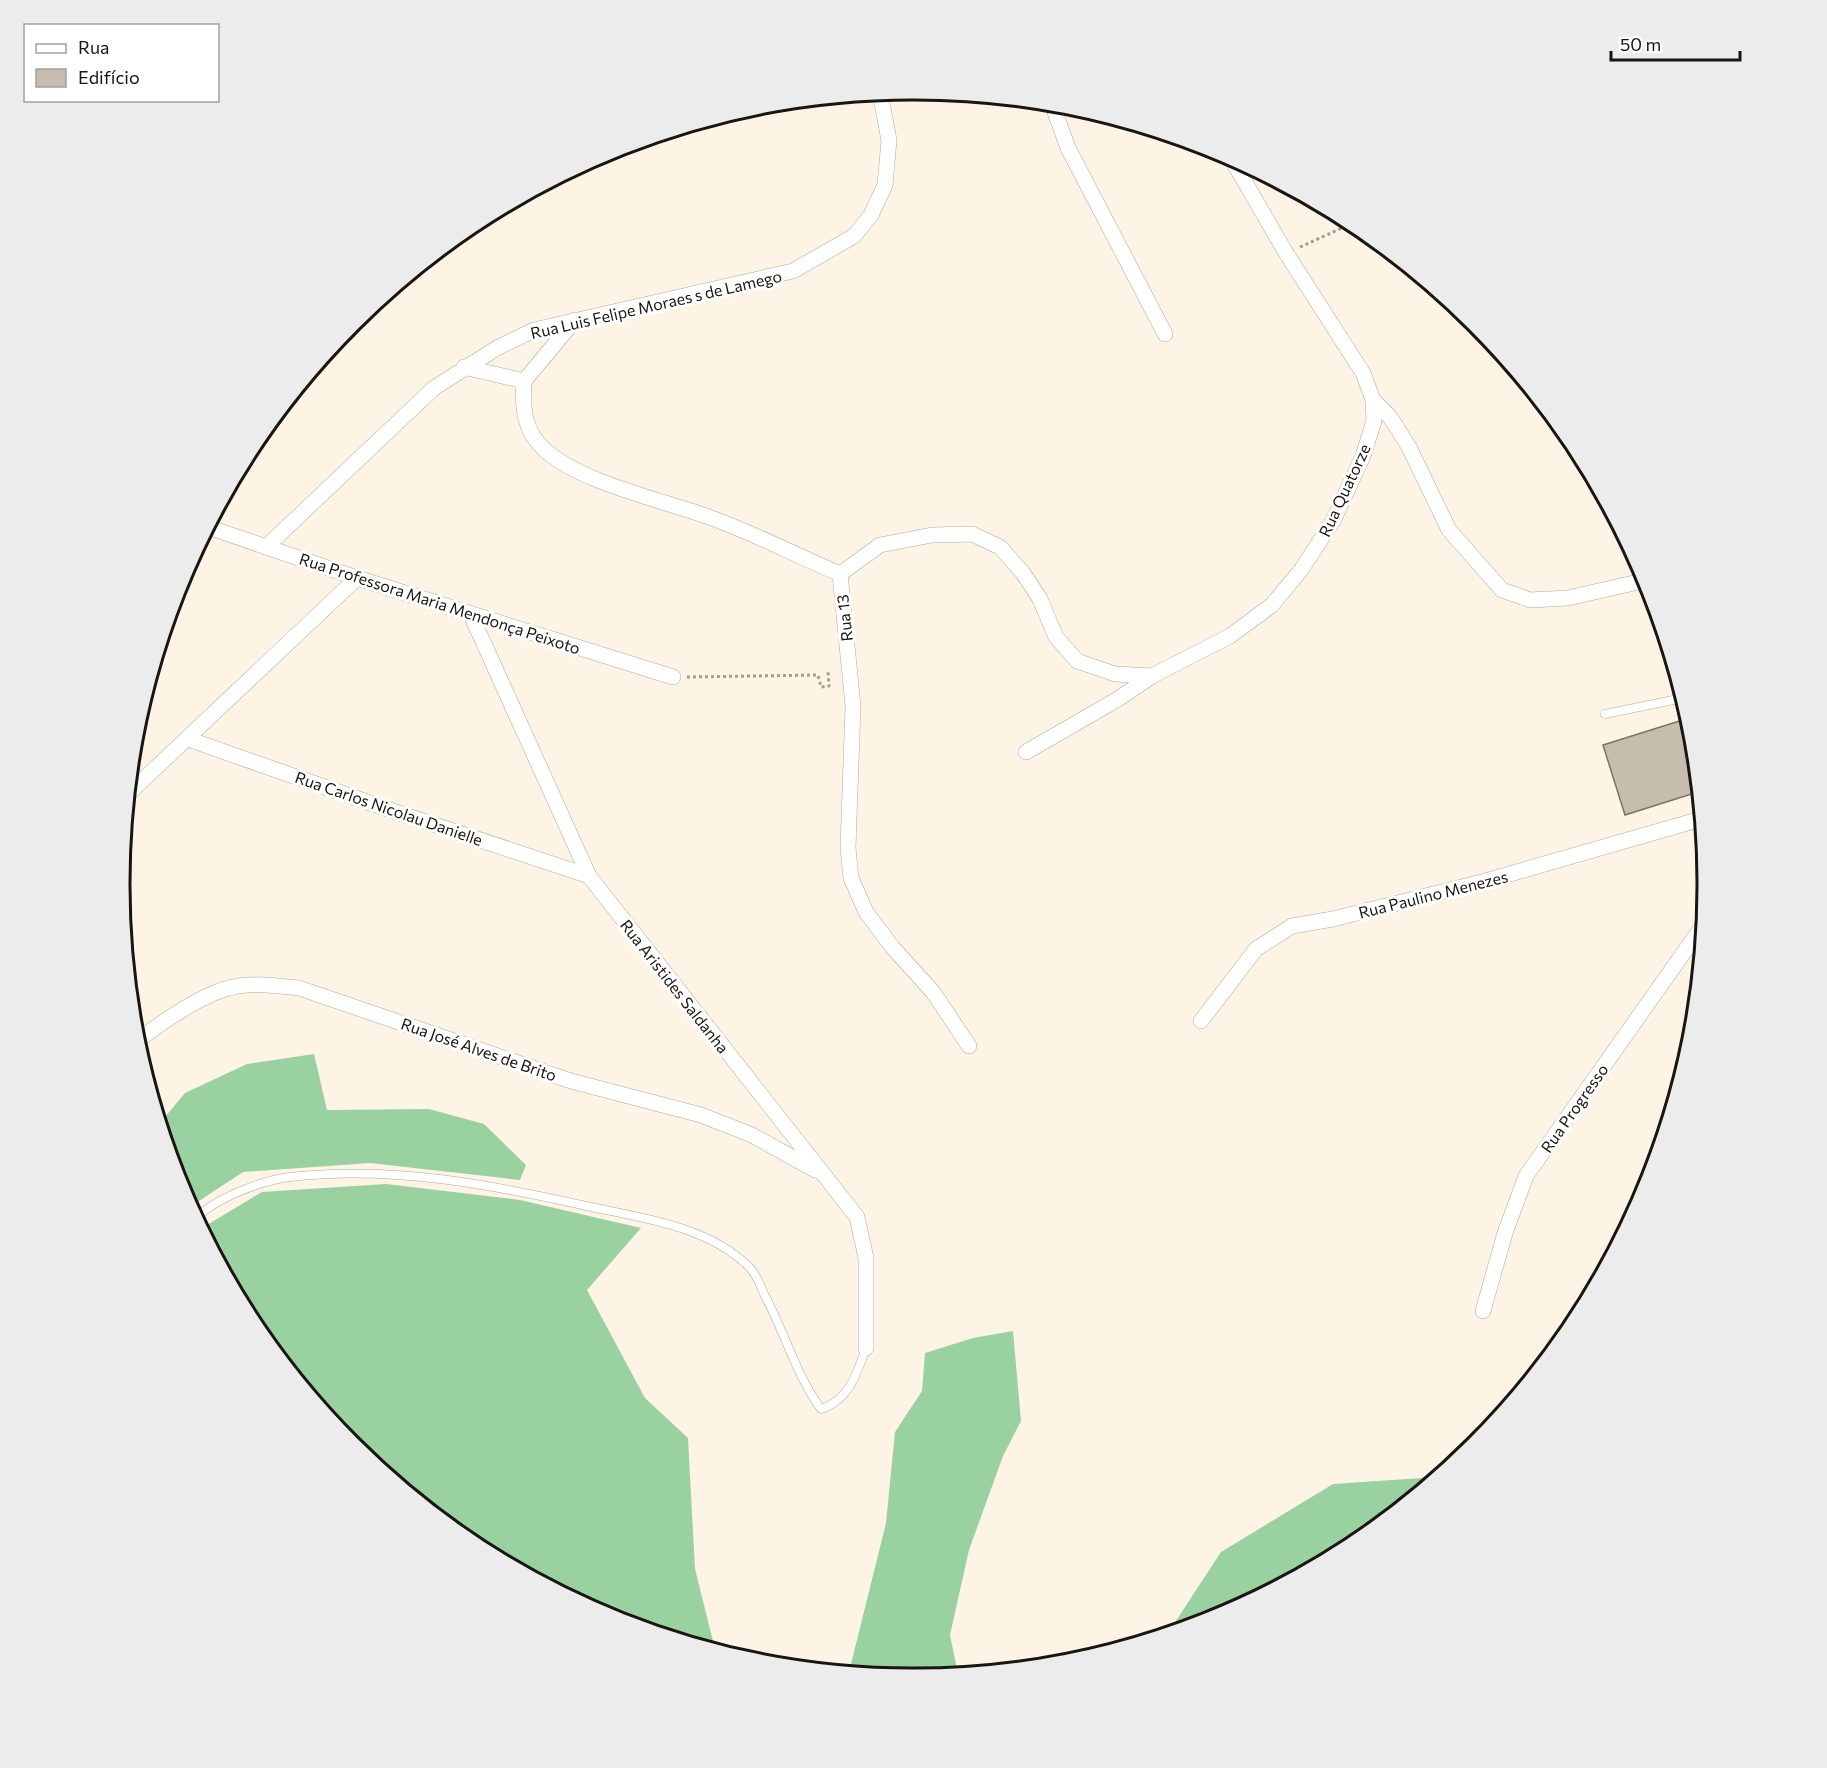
<svg xmlns="http://www.w3.org/2000/svg" width="1827" height="1768" font-family="Commissioner,sans-serif">
<style>
.forest{fill:#99d1a0}
.building{fill:#c7bdaf;stroke:#7b7265;stroke-width:1.5}
.lines{fill:none;stroke-linecap:round;stroke-linejoin:round}
.lane-casing{stroke:#b2a89a;stroke-width:9}
.street-casing{stroke:#b2a89a;stroke-width:16}
.path{stroke:#a59d92;stroke-width:3;stroke-dasharray:3 3;stroke-linecap:butt}
.lane{stroke:#fff;stroke-width:8}
.street{stroke:#fff;stroke-width:15}
.labels{text-anchor:middle;dominant-baseline:central;stroke-width:6;stroke-linejoin:round;paint-order:stroke}
.street-label{font-size:16px;fill:#191510;stroke:#fff}
.rim{fill:none;stroke:#191510;stroke-width:3}
</style>
<rect width="100%" height="100%" fill="#fef4e5"/>
<!-- forest -->
<g class="forest">
<polygon points="314,1054 327,1110 429,1109 484,1124 526,1165 520,1180 370,1163 243,1172 190,1207 180,1188 160,1123 185,1093 247,1064"/>
<polygon points="386,1184 520,1200 641,1228 587,1290 645,1398 688,1438 695,1569 715,1649 609,1617 472,1544 352,1445 253,1325 202,1228 262,1192"/>
<polygon points="1583,1308 1573,1325 1557,1345 1564,1319"/>
<polygon points="1013,1331 1021,1421 1003,1456 969,1550 950,1635 958,1674 913,1678 849,1672 886,1523 895,1432 922,1391 925,1353 973,1338"/>
<polygon points="1437,1477 1354,1544 1217,1618 1168,1633 1221,1552 1333,1484"/>
</g>
<!-- building -->
<polygon class="building" points="1689,718 1698,792 1625,815 1603,745"/>
<g class="lines">
<defs>
<g id="lane">
<polyline points="1605,714 1683,698"/>
<path d="M196 1218C216 1198 263 1180 290 1177 391 1165 494 1185 591 1207 644 1218 710 1227 750 1268 757 1275 761 1287 765 1296 785 1333 796 1375 821 1409 849 1400 857 1374 866 1348"/>
</g>
<g id="street">
<polyline points="1052,104 1068,148 1165,334"/>
<path d="M464 367 524 381C522 409 524 432 546 451 581 482 661 500 706 516 752 532 795 555 840 574"/>
<polyline points="524,381 575,320"/>
<polyline points="1373,400 1390,417 1409,447 1449,530 1502,590 1530,600 1568,598 1647,580"/>
<polyline points="208,527 357,578 673,677"/>
<polyline points="266,547 434,388 497,348 534,330 793,271 854,236 871,215 885,185 889,140 880,93"/>
<polyline points="840,574 880,545 932,535 972,534 1000,547 1023,573 1040,599 1056,637 1077,661 1115,674 1152,676 1230,636 1272,605 1301,570 1333,521 1363,456 1374,421 1373,400 1363,373 1286,253 1231,158"/>
<polyline points="840,574 853,706 848,848 851,878 866,912 893,948 933,992 969,1046"/>
<polyline points="471,615 589,876 857,1217 866,1258 866,1348"/>
<polyline points="188,739 390,810 589,876"/>
<polyline points="1026,752 1118,699 1152,676"/>
<polyline points="128,794 357,578"/>
<polyline points="1201,1021 1256,949 1292,926 1333,919 1482,882 1701,819"/>
<path d="M136 1042C162 1022 206 991 238 986 259 983 279 986 299 988L571 1081 701 1115 752 1135 815 1170"/>
<polyline points="1483,1311 1505,1233 1526,1176 1704,924"/>
</g>
</defs>
<!-- lane casing -->
<use href="#lane" class="lane-casing"/>
<!-- street casing -->
<use href="#street" class="street-casing"/>
<!-- path -->
<g class="path">
<polyline points="1300,247 1353,223"/>
<polyline points="687,677 818,675 821,687 829,686 828,672"/>
</g>
<!-- lane -->
<use href="#lane" class="lane"/>
<!-- street -->
<use href="#street" class="street"/>
</g>
<g class="labels">
<!-- street labels -->
<g class="street-label">
<text transform="translate(656 304) rotate(-13)">Rua Luis Felipe Moraes s de Lamego</text>
<text transform="translate(1344 490) rotate(-65)">Rua Quatorze</text>
<text transform="translate(440 603) rotate(18)">Rua Professora Maria Mendonça Peixoto</text>
<text transform="translate(844 618) rotate(-96)">Rua 13</text>
<text transform="translate(389 808) rotate(19)">Rua Carlos Nicolau Danielle</text>
<text transform="translate(1433 894) rotate(-14)">Rua Paulino Menezes</text>
<text transform="translate(675 986) rotate(52)">Rua Aristides Saldanha</text>
<text transform="translate(479 1049) rotate(19)">Rua José Alves de Brito</text>
<text transform="translate(1574 1108) rotate(-55)">Rua Progresso</text>
</g>
</g>
<!-- crop -->
<path d="M0 0H1827V1768H0ZM913 100H914A783 783 0 0 1 1697 883V885A783 783 0 0 1 914 1668H913A783 783 0 0 1 130 885V883A783 783 0 0 1 913 100Z" fill="#edecec" fill-rule="evenodd"/>
<path class="rim" d="M913 100H914A783 783 0 0 1 1697 883V885A783 783 0 0 1 914 1668H913A783 783 0 0 1 130 885V883A783 783 0 0 1 913 100Z"/>
<!-- legend -->
<rect x="24" y="24" width="195" height="78" fill="#ffffff" stroke="#a3a19f" stroke-width="1.5"/>
<rect x="36" y="44" width="30" height="9" fill="#ffffff" stroke="#a3a19f" stroke-width="1.5"/>
<text x="78" y="54" font-size="18" fill="#191510">Rua</text>
<rect x="36" y="69" width="30" height="18" fill="#c7bdaf" stroke="#a3a19f" stroke-width="1.5"/>
<text x="78" y="84" font-size="18" fill="#191510">Edifício</text>
<!-- scale -->
<path d="M1611 51v9h129v-9" fill="none" stroke="#191510" stroke-width="3"/>
<text x="1620" y="51" font-size="18" fill="#191510" stroke="#ffffff" stroke-width="4.5" paint-order="stroke">50 m</text>
</svg>
